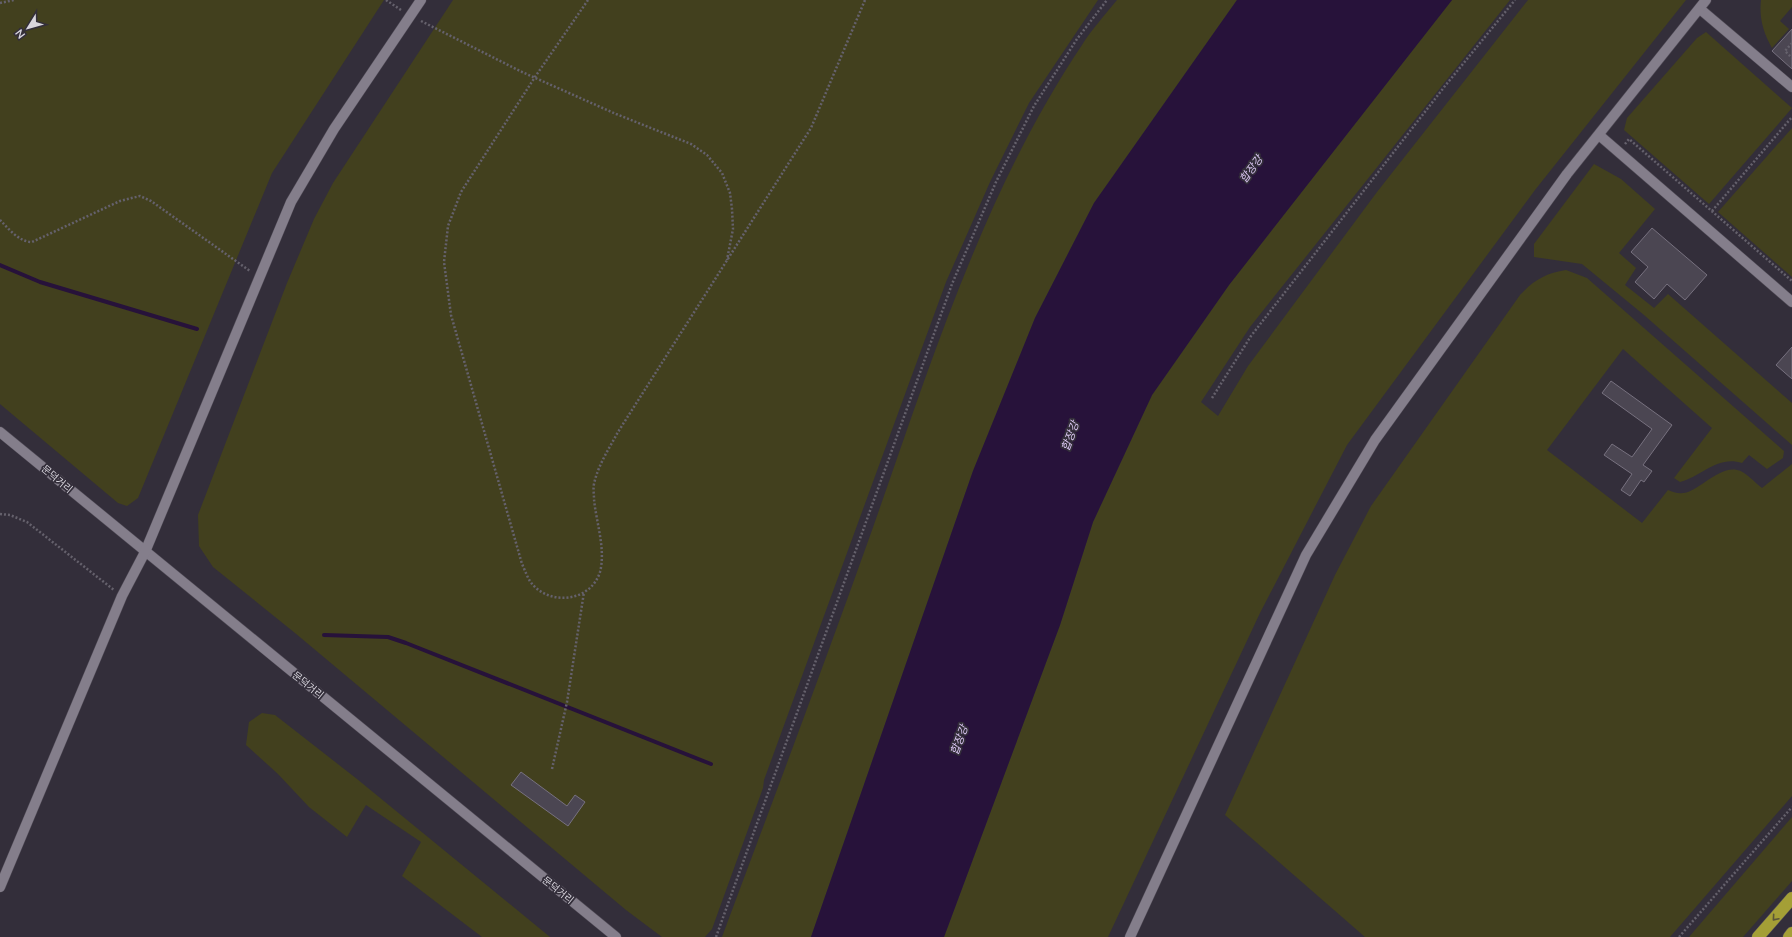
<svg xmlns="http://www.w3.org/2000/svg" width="1792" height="937" font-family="Mulish,'Noto Sans KR',sans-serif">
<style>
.green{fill:#42401e}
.water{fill:#27123a}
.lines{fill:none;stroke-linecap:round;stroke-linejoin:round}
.stream{stroke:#27123a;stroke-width:4}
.building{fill:#4b4652;stroke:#77717f}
.street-casing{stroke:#504b56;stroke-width:11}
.secondary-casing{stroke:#504b56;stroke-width:11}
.highway-casing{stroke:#504b56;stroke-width:13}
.path{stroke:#65616c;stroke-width:2.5;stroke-dasharray:2 2;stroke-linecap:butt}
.street{stroke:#847e8b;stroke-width:10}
.secondary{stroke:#847e8b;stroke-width:10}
.highway{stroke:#a49f36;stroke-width:12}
.oneway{stroke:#5b5639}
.labels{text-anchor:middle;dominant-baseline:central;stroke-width:3.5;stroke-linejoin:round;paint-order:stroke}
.street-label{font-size:10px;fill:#d8d5dd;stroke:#332e3a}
.water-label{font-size:11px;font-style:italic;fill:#ddc9f5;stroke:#332e3a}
</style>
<rect width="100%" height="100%" fill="#332e3a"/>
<!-- green -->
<g class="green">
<polygon points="0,0 384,0 272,173 138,498 127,506 118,503 0,404"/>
<polygon points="453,0 1098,0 1029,103 990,182 946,282 764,780 763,788 712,929 705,937 662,937 626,910 295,633 213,567 199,546 198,515 287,283 314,219 333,183"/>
<path d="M1117 0H1237L1094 203 1035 318 973 471 811 937H722C772 803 823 668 871 533 930 366 983 193 1082 45 1092 29 1105 15 1117 0Z"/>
<polygon points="1452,0 1510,0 1250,327 1201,402 1218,416 1248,366 1377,192 1528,0 1686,0 1535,190 1347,445 1260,613 1108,937 944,937 1060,625 1093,522 1152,395 1229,285"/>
<path d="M1761 0H1792V7L1780 21 1789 29 1772 48C1763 32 1759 18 1761 0Z"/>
<polygon points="1706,32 1792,108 1709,204 1624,130 1627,118 1697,38"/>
<polygon points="1792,128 1792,277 1718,212"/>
<polygon points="1594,164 1621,179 1655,209 1619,253 1636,268 1625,285 1654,308 1668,294 1792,403 1792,445 1644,315 1582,264 1534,257 1534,244"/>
<path d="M1566 270 1587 278 1784 451 1783 458 1767 469 1749 455 1742 463C1718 455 1702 476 1680 482L1674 478 1712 428 1623 349 1547 450 1642 523 1668 490C1673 492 1678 494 1683 493 1697 493 1718 466 1737 470 1745 471 1755 483 1762 488L1792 464V796L1670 937H1365L1225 815 1335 575 1371 506 1520 295C1534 280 1546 273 1566 270Z"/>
<polygon points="262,713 275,715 357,779 550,937 482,937 402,876 421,842 366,805 347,837 309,807 278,774 246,745 249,722"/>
<polygon points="1792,817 1792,881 1743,937 1689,937"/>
</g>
<!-- water -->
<polygon class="water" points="1237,0 1452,0 1229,285 1152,395 1093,522 1060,625 944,937 811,937 973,471 1035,318 1094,203"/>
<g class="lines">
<!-- stream -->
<g class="stream">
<polyline points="0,265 40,282 197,329"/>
<polyline points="324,635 388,637 406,643 711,764"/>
</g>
</g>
<!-- building -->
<g class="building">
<polygon points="1792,29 1792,69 1772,51"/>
<polygon points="1652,228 1707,275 1685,300 1667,284 1654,299 1635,282 1648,267 1631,252"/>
<polygon points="1792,347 1792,379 1776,365"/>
<polygon points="1611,381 1672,425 1643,465 1652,471 1644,482 1641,480 1630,496 1621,490 1632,474 1604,455 1612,444 1632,457 1652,429 1602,393"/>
<polygon points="521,772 567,806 575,795 585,802 568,826 511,785"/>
</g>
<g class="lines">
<defs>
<g id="street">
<polyline points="1700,9 1792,87"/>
<polyline points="1599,135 1792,302"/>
</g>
<g id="secondary">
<polyline points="0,432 616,937"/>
<polyline points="0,887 122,596 145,552 291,202 334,129 421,0"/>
<polyline points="1130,937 1306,555 1375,440 1567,174 1706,0"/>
</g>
<g id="highway">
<polyline points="1758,937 1792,898"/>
<polyline points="1789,937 1792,933"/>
</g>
</defs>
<!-- street casing -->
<use href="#street" class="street-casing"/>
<!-- secondary casing -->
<use href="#secondary" class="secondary-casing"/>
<!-- highway casing -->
<use href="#highway" class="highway-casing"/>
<!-- path -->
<g class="path">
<polyline points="386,0 401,10"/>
<path d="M588 0 535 77 461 192 448 226 444 262 451 315 522 564C525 570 528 580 533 585 552 606 591 601 600 572 606 549 596 522 594 499 594 494 593 489 594 484 598 465 609 449 618 432L811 128 865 0"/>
<polyline points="0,3 14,0"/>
<polyline points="421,21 522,72 616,114 691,144 707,155 722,173 730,193 732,209 733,229 727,260"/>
<polyline points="1792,43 1785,51 1792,58"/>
<polyline points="1625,144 1629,139 1792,281"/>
<polyline points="1712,211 1792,117"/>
<path d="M0 220C9 229 19 242 32 242L120 201 140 196 151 201 250 271"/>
<polyline points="1212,398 1251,336 1445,86 1515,0"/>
<polyline points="0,514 10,515 27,522 114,590"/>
<polyline points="552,769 567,702 584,592"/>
<polyline points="716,937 952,284 996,182 1034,106 1077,39 1107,0"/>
<polyline points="1679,937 1792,807"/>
</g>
<!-- street -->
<use href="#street" class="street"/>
<!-- secondary -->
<use href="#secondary" class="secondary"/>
<!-- highway -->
<use href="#highway" class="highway"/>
</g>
<!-- one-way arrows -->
<defs><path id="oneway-chevron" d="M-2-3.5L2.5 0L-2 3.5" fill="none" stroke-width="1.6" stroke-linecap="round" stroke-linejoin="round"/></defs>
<use class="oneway" href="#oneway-chevron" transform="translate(1775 918) rotate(131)"/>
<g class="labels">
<!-- street labels -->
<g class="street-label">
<text transform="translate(57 479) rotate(40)">문덕거리</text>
<text transform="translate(308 685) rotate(39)">문덕거리</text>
<text transform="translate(558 890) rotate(39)">문덕거리</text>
</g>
<!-- water labels -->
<g class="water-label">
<text transform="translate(1251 169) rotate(-54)">합장강</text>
<text transform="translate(1070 436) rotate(-70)">합장강</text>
<text transform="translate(959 740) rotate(-70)">합장강</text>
</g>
</g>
<!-- north arrow -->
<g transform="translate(28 28) rotate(233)" stroke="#332e3a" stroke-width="3" paint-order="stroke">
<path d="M0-3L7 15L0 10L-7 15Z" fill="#d8d5dd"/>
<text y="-6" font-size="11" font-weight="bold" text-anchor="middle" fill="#d8d5dd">N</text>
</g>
</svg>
